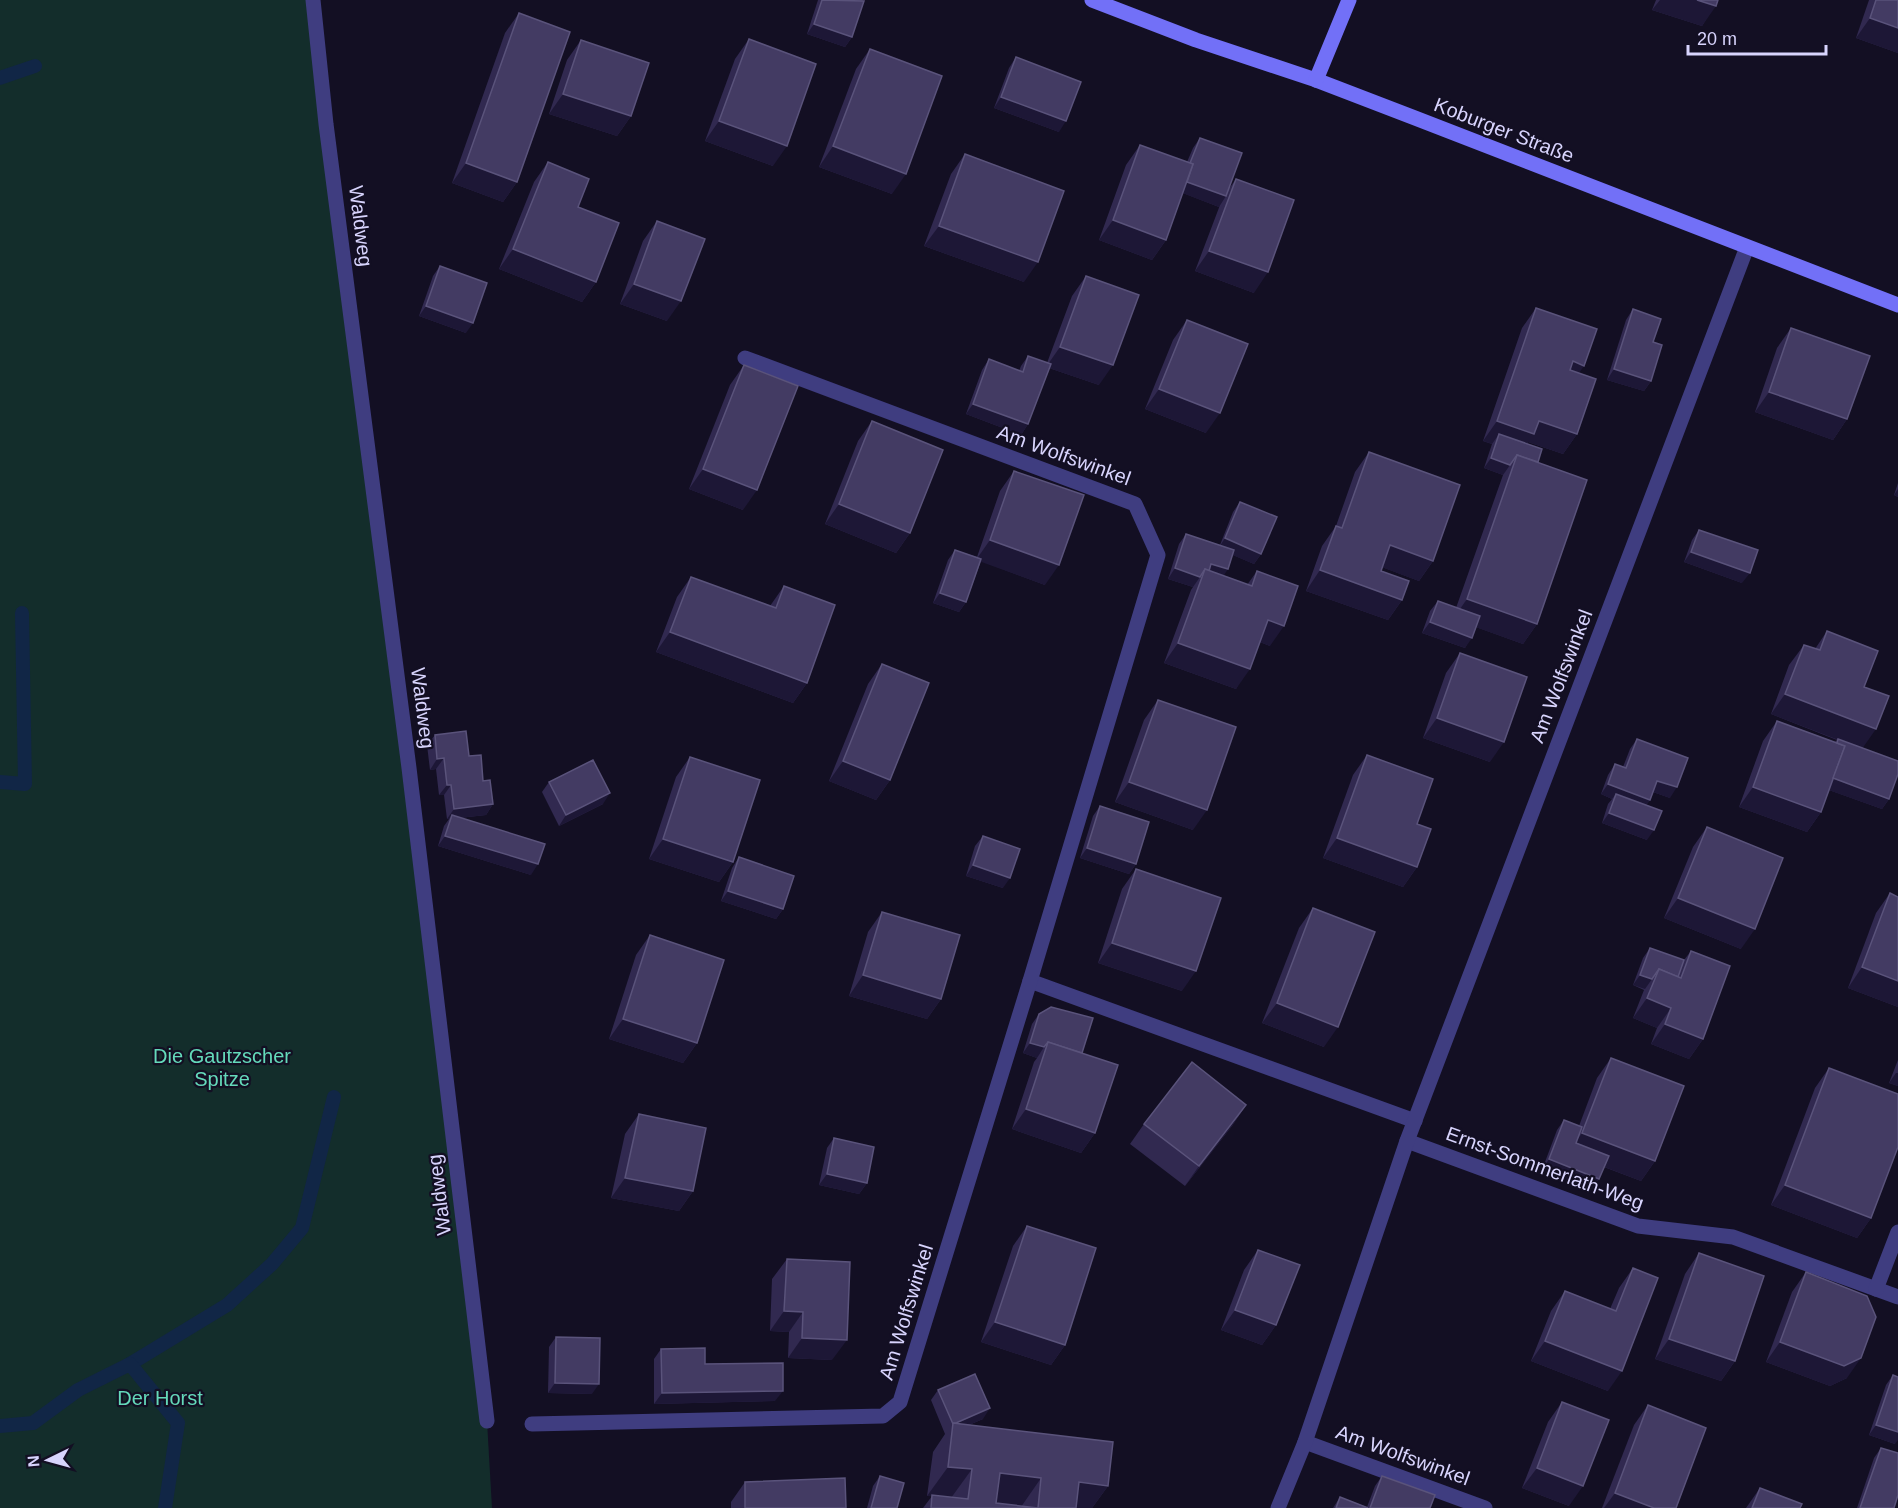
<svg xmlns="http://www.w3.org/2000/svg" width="1898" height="1508" font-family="Arial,sans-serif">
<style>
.green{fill:#132d2b}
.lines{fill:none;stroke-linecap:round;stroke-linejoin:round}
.stream{stroke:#112646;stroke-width:14}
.minor{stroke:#3f3d80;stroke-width:15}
.secondary{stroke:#7270f7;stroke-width:15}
.wall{fill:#312950}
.shaded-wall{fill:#1d1736}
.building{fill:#433b63;stroke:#5a537b;stroke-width:1.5;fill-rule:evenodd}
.labels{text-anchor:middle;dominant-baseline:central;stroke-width:4.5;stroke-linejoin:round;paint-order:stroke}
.street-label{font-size:20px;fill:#d8d4fd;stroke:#130f23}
.park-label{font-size:20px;fill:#64d9ba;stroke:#130f23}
</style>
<rect width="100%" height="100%" fill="#130f23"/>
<!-- green -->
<polygon class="green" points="0,0 313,0 487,1421 492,1508 0,1508"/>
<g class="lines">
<!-- stream -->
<g class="stream">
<polyline points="0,78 35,66"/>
<polyline points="0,782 25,784 22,613"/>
<polyline points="130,1364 227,1305 272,1264 302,1228 334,1097"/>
<polyline points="0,1426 33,1423 78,1390 130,1364 178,1423 165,1508"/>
</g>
<!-- minor -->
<g class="minor">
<polyline points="313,0 326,124 409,768 487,1421"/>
<polyline points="1030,981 1415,1121"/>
<polyline points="1407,1141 1638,1226 1733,1237 1898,1297"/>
<polyline points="1876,1289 1898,1232"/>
<polyline points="532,1424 883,1416 900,1402 1030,981 1158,555 1135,504 745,358"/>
<polyline points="1305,1442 1485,1508"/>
<polyline points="1278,1508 1305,1442 1407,1141 1747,247"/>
</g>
<!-- secondary -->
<g class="secondary">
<polyline points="1092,0 1196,40 1316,80 1415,118 1898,305"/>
<polyline points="1316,80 1349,0"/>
</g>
</g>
<!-- wall -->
<g class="wall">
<polygon points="818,0 863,0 852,37 845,47 807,34"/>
<polygon points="1656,0 1718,0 1702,26 1652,10"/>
<polygon points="1869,0 1898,0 1898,53 1856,38"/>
<polygon points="519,13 517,182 503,202 452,183 505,33"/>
<polygon points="749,39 773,166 705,141 735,59"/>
<polygon points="581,40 631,116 617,136 549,114 567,60"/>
<polygon points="870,49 892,194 819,167 856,69"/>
<polygon points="1016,57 1059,132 994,108 1009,68"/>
<polygon points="1200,138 1228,190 1236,179 1254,293 1195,271 1220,205 1219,207 1183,193 1166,240 1152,260 1099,240 1126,165 1140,145 1187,162 1193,148"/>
<polygon points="965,154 1024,282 924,246 951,174"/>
<polygon points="548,162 578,207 596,282 582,302 499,269 534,182"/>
<polygon points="657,221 667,321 620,304 643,241"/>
<polygon points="440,266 466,333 419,316 433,276"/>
<polygon points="1086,276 1099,385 1049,368 1028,424 1021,435 966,414 982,370 989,359 1019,371 1021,366 1028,356 1047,363 1072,296"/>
<polygon points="1536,308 1579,373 1577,434 1563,454 1528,442 1527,444 1538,462 1537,624 1523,644 1476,627 1465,648 1422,633 1430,611 1438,601 1456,608 1503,475 1484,468 1492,444 1483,441 1522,328"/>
<polygon points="1633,309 1653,342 1651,381 1644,391 1607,380 1626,320"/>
<polygon points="1187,320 1206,433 1145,409 1173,340"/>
<polygon points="1791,328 1847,419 1833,440 1755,412 1777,348"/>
<polygon points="744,365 743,510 689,489 730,385"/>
<polygon points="872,421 910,533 896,553 825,524 858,441"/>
<polygon points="1369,452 1433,561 1419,581 1382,567 1381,571 1402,600 1388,620 1306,591 1322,546 1336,526 1355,472"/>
<polygon points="1014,471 1045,585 981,561 966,602 959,612 933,603 948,560 955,550 977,557 1000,491"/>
<polygon points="1898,483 1898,497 1894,495"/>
<polygon points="1240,502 1261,554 1254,564 1233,555 1223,576 1247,585 1257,571 1270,646 1260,642 1236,689 1164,663 1191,590 1193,587 1168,579 1179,544 1186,534 1220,545 1233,512"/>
<polygon points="1699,530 1742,583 1684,562 1692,540"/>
<polygon points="691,577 770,606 784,586 807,683 793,703 656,652 677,597"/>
<polygon points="1827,631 1864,687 1863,748 1889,799 1882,809 1829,790 1821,812 1807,832 1739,807 1763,741 1777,721 1835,742 1837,740 1771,714 1789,665 1804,645 1815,649"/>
<polygon points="1460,653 1490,762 1423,738 1446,673"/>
<polygon points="882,664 890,780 876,800 829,781 868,684"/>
<polygon points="1158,700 1193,830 1115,802 1144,720"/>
<polygon points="435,735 469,756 483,781 493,804 486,815 459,818 531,875 438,846 444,826 449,819 447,819 444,795 439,795 436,769 430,770 427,745"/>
<polygon points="1637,739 1670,798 1653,792 1650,800 1646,805 1647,840 1602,823 1608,804 1612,799 1601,794 1608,775 1615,764 1623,767 1630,749"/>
<polygon points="1367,755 1417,824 1417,867 1403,887 1323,858 1353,775"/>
<polygon points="690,757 733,862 719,882 649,859 676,777"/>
<polygon points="549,782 603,804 559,826 542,792"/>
<polygon points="1100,806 1136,864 1129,874 1080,858 1093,816"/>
<polygon points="1707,827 1741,949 1664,918 1693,847"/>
<polygon points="983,836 1003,888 966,876 975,846"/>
<polygon points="739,857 783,909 776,919 721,901 732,868"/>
<polygon points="1136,869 1182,991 1098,963 1122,889"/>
<polygon points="1890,893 1898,897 1898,1007 1848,988 1876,913"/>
<polygon points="1313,908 1324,1047 1262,1023 1299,928"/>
<polygon points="882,912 941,999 927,1019 849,996 868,932"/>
<polygon points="650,935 697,1043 683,1063 609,1039 636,955"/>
<polygon points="1650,948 1684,960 1691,951 1703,1039 1689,1059 1651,1044 1657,1028 1633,1018 1644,990 1633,985 1643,958"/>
<polygon points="1039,1014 1082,1053 1095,1133 1081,1153 1012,1129 1034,1062 1037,1058 1023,1053 1032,1024"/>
<polygon points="1611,1058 1655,1161 1641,1181 1604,1167 1599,1179 1592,1189 1542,1170 1557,1130 1564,1120 1579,1126 1597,1078"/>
<polygon points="1898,1060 1898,1086 1889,1083"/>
<polygon points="1829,1068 1871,1218 1857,1238 1771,1205 1815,1088"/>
<polygon points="1246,1105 1232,1126 1185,1186 1130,1144 1144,1124"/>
<polygon points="639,1114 693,1191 679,1211 611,1198 625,1134"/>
<polygon points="834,1138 867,1183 859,1194 819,1185 827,1148"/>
<polygon points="1027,1226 1065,1345 1051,1365 981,1342 1013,1246"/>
<polygon points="1258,1250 1276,1325 1262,1345 1221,1330 1244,1270"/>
<polygon points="1699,1253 1735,1361 1721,1381 1655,1359 1685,1274"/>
<polygon points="787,1259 832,1360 788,1358 789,1332 770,1331 772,1279"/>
<polygon points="1633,1268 1608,1391 1531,1361 1551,1311 1565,1291 1610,1309 1619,1288"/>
<polygon points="1806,1272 1847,1378 1830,1386 1766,1362 1792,1292"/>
<polygon points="556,1337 592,1394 548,1393 549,1347"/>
<polygon points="661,1349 705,1364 775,1401 654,1404 654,1359"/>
<polygon points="1893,1375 1895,1444 1869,1435 1886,1385"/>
<polygon points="938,1390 983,1419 969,1425 1108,1486 1092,1508 923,1508 932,1496 927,1496 933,1452 945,1434 931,1400"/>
<polygon points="1562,1402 1569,1506 1522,1488 1548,1422"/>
<polygon points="1648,1405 1676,1508 1602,1508 1634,1425"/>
<polygon points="1881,1448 1894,1508 1857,1508 1874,1458"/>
<polygon points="880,1476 897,1508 867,1508 873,1486"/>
<polygon points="1382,1476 1430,1508 1333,1508 1340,1497 1367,1507 1375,1486"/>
<polygon points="745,1482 846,1508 731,1508 731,1502"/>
<polygon points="1760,1488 1800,1508 1746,1508"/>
</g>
<!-- shaded-wall -->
<g class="shaded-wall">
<polygon points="1660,0 1697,0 1716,6 1702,26 1652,10"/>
<polygon points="1870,18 1898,28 1898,53 1856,38"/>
<polygon points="814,24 852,37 845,47 807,34"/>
<polygon points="563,94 631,116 617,136 549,114"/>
<polygon points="1001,97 1066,121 1059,132 994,108"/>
<polygon points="719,121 787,146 773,166 705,141"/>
<polygon points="833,146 906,174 892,194 819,167"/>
<polygon points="466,163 517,182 503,202 452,183"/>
<polygon points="1184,181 1226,196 1219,207 1177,191"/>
<polygon points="1113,220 1166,240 1152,260 1099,240"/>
<polygon points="939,226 1038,262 1024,282 924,246"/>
<polygon points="513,249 596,282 582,302 499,269"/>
<polygon points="1209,251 1268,272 1254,293 1195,271"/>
<polygon points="634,284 681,301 667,321 620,304"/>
<polygon points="426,306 473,323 466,333 419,316"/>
<polygon points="1060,347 1113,365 1099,385 1046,367"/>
<polygon points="1573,361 1584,366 1570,386 1559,381"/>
<polygon points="1614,369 1651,381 1644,391 1607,380"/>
<polygon points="1159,389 1220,413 1206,433 1145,409"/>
<polygon points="1769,392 1847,419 1833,440 1755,412"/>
<polygon points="973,404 1028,424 1021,435 966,414"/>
<polygon points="1497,421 1539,421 1577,434 1563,454 1528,442 1519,454 1499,434 1492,444 1483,441"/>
<polygon points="1491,458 1510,465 1503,475 1484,468"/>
<polygon points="703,469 757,490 743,510 689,489"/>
<polygon points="1898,489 1898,497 1894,495"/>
<polygon points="839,504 910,533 896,553 825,524"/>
<polygon points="1225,538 1261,554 1254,564 1218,549"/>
<polygon points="990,540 1059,565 1045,585 976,560"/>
<polygon points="1390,545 1433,561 1419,581 1376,565"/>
<polygon points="1691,552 1750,573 1742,583 1684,562"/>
<polygon points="1211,564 1228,569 1221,580 1204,574"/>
<polygon points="1175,568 1200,577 1193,587 1168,579"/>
<polygon points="1320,570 1402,600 1388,620 1306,591"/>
<polygon points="940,593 966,602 959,612 933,603"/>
<polygon points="1467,599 1537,624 1523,644 1453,619"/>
<polygon points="1268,620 1284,626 1270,646 1254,640"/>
<polygon points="1430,622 1472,638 1465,648 1422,633"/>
<polygon points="670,632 807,683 793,703 656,652"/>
<polygon points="1178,643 1250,669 1236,689 1164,663"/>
<polygon points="1785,694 1876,729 1862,749 1771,714"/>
<polygon points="1437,718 1504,742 1490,762 1423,738"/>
<polygon points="444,758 436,769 430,770 437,759"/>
<polygon points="843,761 890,780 876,800 829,781"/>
<polygon points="1830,777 1889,799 1882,809 1823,788"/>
<polygon points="1657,781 1677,787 1670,798 1650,791"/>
<polygon points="1129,782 1207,810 1193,830 1115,802"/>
<polygon points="1608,784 1650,800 1643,810 1616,794 1612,799 1601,794"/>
<polygon points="447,785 451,785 444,795 439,795"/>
<polygon points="1753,787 1821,812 1807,832 1739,807"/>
<polygon points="610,793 603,804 559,826 566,815"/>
<polygon points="493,804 486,815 450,819 452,815 449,819 447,819 454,809"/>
<polygon points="1609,813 1654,830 1647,840 1602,823"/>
<polygon points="445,836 538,864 531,875 438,846"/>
<polygon points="1337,838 1417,867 1403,887 1323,858"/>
<polygon points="663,839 733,862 719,882 649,859"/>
<polygon points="1087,848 1136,864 1129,874 1080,858"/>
<polygon points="973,865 1010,878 1003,888 966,876"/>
<polygon points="728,891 783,909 776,919 721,901"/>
<polygon points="1678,898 1755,929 1741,949 1664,918"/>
<polygon points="1112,943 1196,971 1182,991 1098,963"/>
<polygon points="1862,967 1898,981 1898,1007 1848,988"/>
<polygon points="863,975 941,999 927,1019 849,996"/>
<polygon points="1640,975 1652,979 1645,989 1633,985"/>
<polygon points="1647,998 1671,1008 1657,1028 1633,1018"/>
<polygon points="1277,1003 1338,1027 1324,1047 1262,1023"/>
<polygon points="623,1019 697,1043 683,1063 609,1039"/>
<polygon points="1665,1024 1703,1039 1689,1059 1651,1044"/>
<polygon points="1030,1043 1044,1047 1037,1058 1023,1053"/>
<polygon points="1896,1073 1898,1073 1898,1086 1889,1083"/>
<polygon points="1246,1105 1232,1126 1185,1186 1199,1166"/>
<polygon points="1026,1109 1095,1133 1081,1153 1012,1129"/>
<polygon points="1582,1133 1655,1161 1641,1181 1568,1153"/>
<polygon points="1549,1159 1599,1179 1592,1189 1542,1170"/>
<polygon points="827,1174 867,1183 859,1194 819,1185"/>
<polygon points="625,1178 693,1191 679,1211 611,1198"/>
<polygon points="1785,1185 1871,1218 1857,1238 1771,1205"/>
<polygon points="1235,1310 1276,1325 1262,1345 1221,1330"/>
<polygon points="784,1311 803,1312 789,1332 770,1331"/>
<polygon points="995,1322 1065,1345 1051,1365 981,1342"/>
<polygon points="802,1338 847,1340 832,1360 788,1358"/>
<polygon points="1669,1339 1735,1361 1721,1381 1655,1359"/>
<polygon points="1545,1341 1622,1371 1608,1391 1531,1361"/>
<polygon points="1780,1342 1861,1358 1847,1378 1830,1386 1766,1362"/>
<polygon points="555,1383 599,1384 592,1394 548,1393"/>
<polygon points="783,1391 775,1401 654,1404 662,1393"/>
<polygon points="990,1408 983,1419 952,1432 953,1425"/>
<polygon points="1876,1425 1898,1432 1898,1440 1895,1444 1869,1435"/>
<polygon points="948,1467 972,1469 951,1498 927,1496"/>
<polygon points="1537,1468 1583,1486 1569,1506 1522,1488"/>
<polygon points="1000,1473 1041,1478 1021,1507 979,1502"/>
<polygon points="1079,1482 1108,1486 1092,1508 1060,1508"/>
<polygon points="1615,1493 1654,1508 1604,1508"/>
</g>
<!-- building -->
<g class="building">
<polygon points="822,0 864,1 852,37 814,24"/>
<polygon points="1697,0 1718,0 1716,6"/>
<polygon points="1876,0 1898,0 1898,28 1870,18"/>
<polygon points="519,13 570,32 517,182 466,163"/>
<polygon points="749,39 816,64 787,146 719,121"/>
<polygon points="581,40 649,63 631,116 563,94"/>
<polygon points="870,49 942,76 906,174 833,146"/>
<polygon points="1016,57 1081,82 1066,121 1001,97"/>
<polygon points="1200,138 1242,153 1226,196 1187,182 1193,164 1190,163"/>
<polygon points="1140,145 1193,164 1166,240 1113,220"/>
<polygon points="965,154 1064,191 1038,262 939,226"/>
<polygon points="548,162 589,179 578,207 619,223 596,282 513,249"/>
<polygon points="1236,179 1294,200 1268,272 1209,251"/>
<polygon points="657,221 705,239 681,301 634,284"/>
<polygon points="440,266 487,283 473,323 426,306"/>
<polygon points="1086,276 1139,295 1113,365 1060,347"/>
<polygon points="1536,308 1597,329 1584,366 1573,361 1570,370 1596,379 1577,434 1539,421 1534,434 1497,421"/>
<polygon points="1633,309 1661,319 1653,342 1662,345 1651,381 1614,369"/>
<polygon points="1187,320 1248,344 1220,413 1159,389"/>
<polygon points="1791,328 1870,356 1847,419 1769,392"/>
<polygon points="1028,356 1051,364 1028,424 973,404 989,359 1023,372"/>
<polygon points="744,365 798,386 757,490 703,469"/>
<polygon points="872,421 943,450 910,533 839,504"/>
<polygon points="1499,434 1542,449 1538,462 1517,455 1510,465 1491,458"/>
<polygon points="1369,452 1460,485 1433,561 1390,545 1381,571 1409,581 1402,600 1320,570 1336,526 1342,528"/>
<polygon points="1517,455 1587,480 1537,624 1467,599"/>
<polygon points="1014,471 1084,495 1059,565 990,540"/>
<polygon points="1240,502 1277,517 1261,554 1225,538"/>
<polygon points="1699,530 1758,550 1750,573 1691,552"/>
<polygon points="1186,534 1234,550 1228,569 1211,564 1209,571 1205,569 1200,577 1175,568"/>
<polygon points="955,550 981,559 966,602 940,593"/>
<polygon points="1205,569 1252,586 1257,571 1298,586 1284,626 1268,620 1250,669 1178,643"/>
<polygon points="691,577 776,608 784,586 835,605 807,683 670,632"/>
<polygon points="1438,601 1480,616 1472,638 1430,622"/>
<polygon points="1827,631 1878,651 1864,687 1889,696 1876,729 1785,694 1804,645 1820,650"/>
<polygon points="1460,653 1527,677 1504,742 1437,718"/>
<polygon points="882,664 929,683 890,780 843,761"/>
<polygon points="1158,700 1236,727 1207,810 1129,782"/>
<polygon points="1777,721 1845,746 1821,812 1753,787"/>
<polygon points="466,731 469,756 481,755 483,781 490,780 493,804 454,809 451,785 447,785 444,758 437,759 435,735"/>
<polygon points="1637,739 1688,758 1677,787 1657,781 1650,800 1608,784 1615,764 1626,768"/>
<polygon points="1838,739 1898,761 1898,774 1889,799 1833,778 1845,746 1837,743"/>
<polygon points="1367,755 1433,779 1417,824 1431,829 1417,867 1337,838"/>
<polygon points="690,757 760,780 733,862 663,839"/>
<polygon points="593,760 610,793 566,815 549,782"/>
<polygon points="1616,794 1662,811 1654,830 1609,813"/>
<polygon points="1100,806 1149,822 1136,864 1087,848"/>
<polygon points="452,815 545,844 538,864 445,836"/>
<polygon points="1707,827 1783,858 1755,929 1678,898"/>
<polygon points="983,836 1020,849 1010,878 973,865"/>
<polygon points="739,857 794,876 783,909 728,891"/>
<polygon points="1136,869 1221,898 1196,971 1112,943"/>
<polygon points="1890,893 1898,897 1898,981 1862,967"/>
<polygon points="1313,908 1375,932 1338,1027 1277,1003"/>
<polygon points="882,912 960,935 941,999 863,975"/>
<polygon points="650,935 724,960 697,1043 623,1019"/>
<polygon points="1650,948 1684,960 1678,977 1659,969 1652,979 1640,975"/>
<polygon points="1691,951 1730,966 1703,1039 1665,1024 1671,1008 1647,998 1659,969 1681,978"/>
<polygon points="1051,1007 1093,1018 1082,1053 1048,1042 1044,1047 1030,1043 1039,1014"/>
<polygon points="1048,1042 1118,1065 1095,1133 1026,1109"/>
<polygon points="1611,1058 1684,1086 1655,1161 1582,1133"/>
<polygon points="1192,1062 1246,1105 1199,1166 1144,1124"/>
<polygon points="1829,1068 1898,1094 1898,1147 1871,1218 1785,1185"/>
<polygon points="639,1114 706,1128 693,1191 625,1178"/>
<polygon points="1564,1120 1582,1127 1576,1143 1609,1156 1599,1179 1549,1159"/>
<polygon points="834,1138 874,1147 867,1183 827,1174"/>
<polygon points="1027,1226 1096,1248 1065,1345 995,1322"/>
<polygon points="1258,1250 1300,1265 1276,1325 1235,1310"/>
<polygon points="1699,1253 1764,1276 1735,1361 1669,1339"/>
<polygon points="787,1259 850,1262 847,1340 802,1338 803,1312 784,1311"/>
<polygon points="1633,1268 1658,1278 1622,1371 1545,1341 1565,1291 1616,1311"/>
<polygon points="1806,1272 1867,1296 1876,1317 1861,1358 1844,1366 1780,1342"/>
<polygon points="556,1337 600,1338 599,1384 555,1383"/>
<polygon points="705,1348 705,1364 783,1363 783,1391 662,1393 661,1349"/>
<polygon points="975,1374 990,1408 956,1423 953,1423 953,1424 938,1390"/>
<polygon points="1893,1375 1898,1377 1898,1432 1876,1425"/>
<polygon points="1562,1402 1609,1420 1583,1486 1537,1468"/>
<polygon points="1648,1405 1706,1428 1676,1508 1654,1508 1615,1493"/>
<path d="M953 1423 1113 1442 1108 1486 1079 1482 1076 1508H931L932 1495 968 1499 972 1469 948 1467ZM1000 1473 1041 1478 1038 1508 996 1503Z"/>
<polygon points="1881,1448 1898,1453 1898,1495 1894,1508 1860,1508"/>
<polygon points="880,1476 904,1483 897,1508 871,1508"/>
<polygon points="1382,1476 1435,1495 1430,1508 1370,1508"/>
<polygon points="845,1478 846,1508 745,1508 745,1482"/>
<polygon points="1760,1488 1802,1504 1800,1508 1752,1508"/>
<polygon points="1340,1497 1368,1508 1336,1508"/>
</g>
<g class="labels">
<!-- street labels -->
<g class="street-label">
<text transform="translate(1504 130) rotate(21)">Koburger Straße</text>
<text transform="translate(361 226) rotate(83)">Waldweg</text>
<text transform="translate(1064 455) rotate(20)">Am Wolfswinkel</text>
<text transform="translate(1561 676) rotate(-69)">Am Wolfswinkel</text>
<text transform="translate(423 708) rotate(83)">Waldweg</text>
<text transform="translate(1545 1168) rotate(20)">Ernst-Sommerlath-Weg</text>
<text transform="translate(439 1195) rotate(-97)">Waldweg</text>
<text transform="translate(906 1312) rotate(-73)">Am Wolfswinkel</text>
<text transform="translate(1403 1455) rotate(20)">Am Wolfswinkel</text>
</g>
<!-- park labels -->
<g class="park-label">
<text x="222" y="1056">Die Gautzscher<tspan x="222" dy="23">Spitze</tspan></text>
<text x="160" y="1398">Der Horst</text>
</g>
</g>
<!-- north arrow -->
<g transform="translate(48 1460) rotate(265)" stroke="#130f23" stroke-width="4.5" paint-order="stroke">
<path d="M0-4.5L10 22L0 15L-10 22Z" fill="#d8d4fd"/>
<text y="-9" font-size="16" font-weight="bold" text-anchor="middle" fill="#d8d4fd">N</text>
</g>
<!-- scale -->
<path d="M1688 45v9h138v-9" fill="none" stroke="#d8d4fd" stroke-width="3"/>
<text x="1697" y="45" font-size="18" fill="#d8d4fd" stroke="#130f23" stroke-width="4.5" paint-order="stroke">20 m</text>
</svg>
